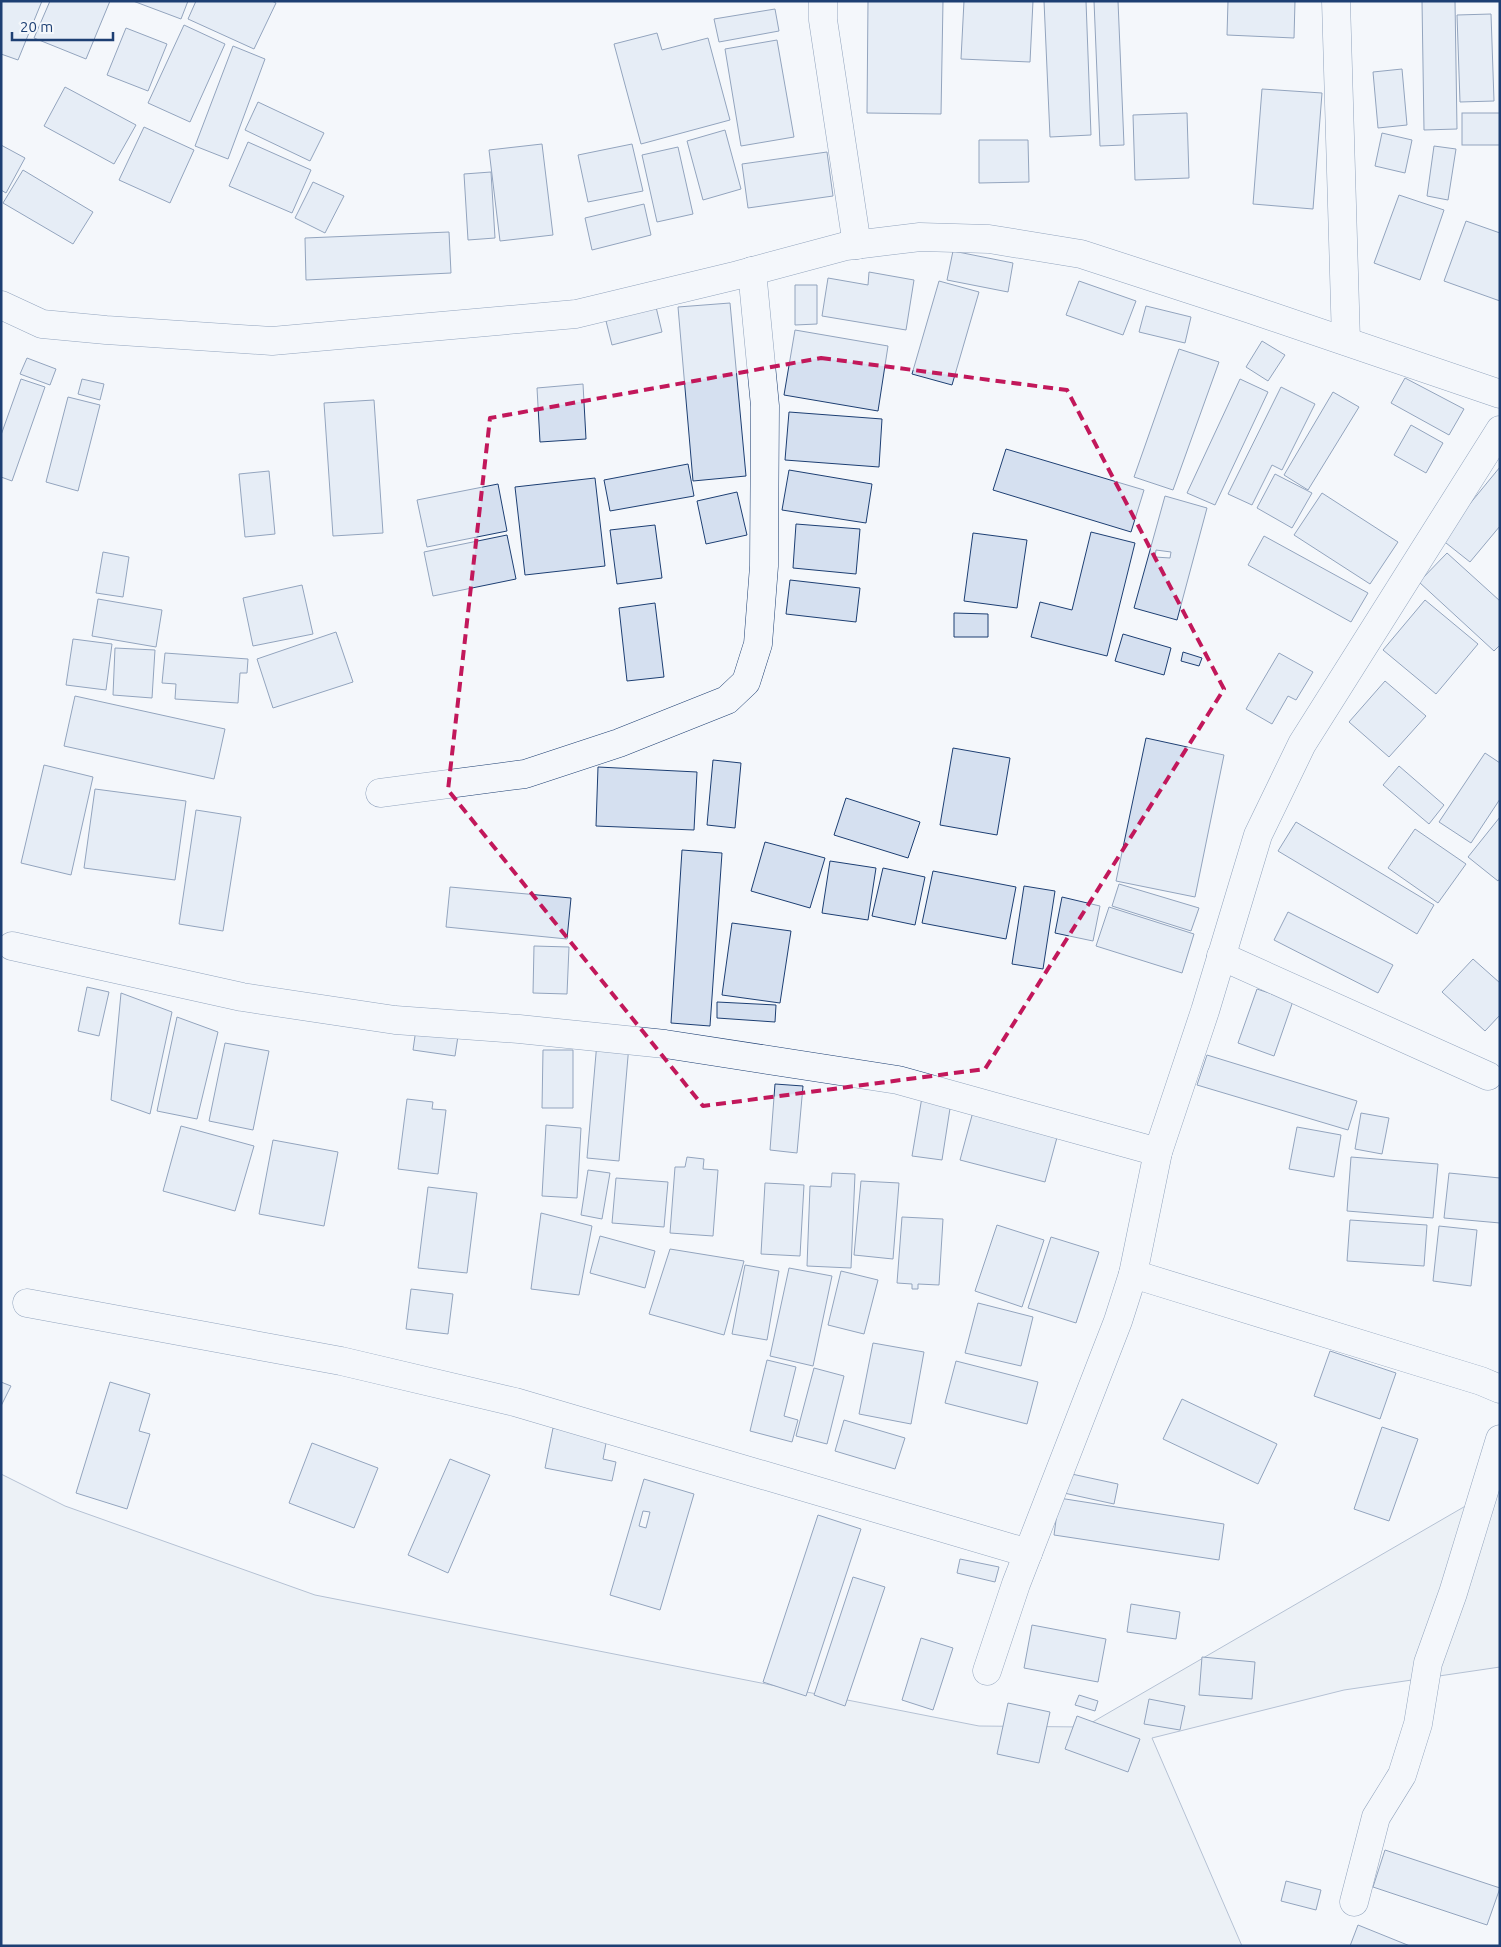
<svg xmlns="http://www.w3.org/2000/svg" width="1501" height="1947" font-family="Ubuntu,sans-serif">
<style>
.green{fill:#e3e9f0;stroke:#687fa3}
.building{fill:#d5e0f0;stroke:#1d3f73;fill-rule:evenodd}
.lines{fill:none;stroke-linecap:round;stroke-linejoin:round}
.minor-casing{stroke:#1d3f73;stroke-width:29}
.tertiary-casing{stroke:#1d3f73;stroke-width:29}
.minor{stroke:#f4f7fb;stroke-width:28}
.tertiary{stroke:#f4f7fb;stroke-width:28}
.marked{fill:none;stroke:#c2185b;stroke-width:4;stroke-dasharray:10 6;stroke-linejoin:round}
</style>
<rect width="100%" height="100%" fill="#f4f7fb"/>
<!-- green -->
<polygon class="green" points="1,1474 65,1506 315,1595 979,1726 1084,1727 1500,1486 1500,1667 1344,1690 1152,1738 1242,1946 1,1946"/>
<!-- building -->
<g class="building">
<polygon points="1,1 42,1 18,60 1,54"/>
<polygon points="50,1 110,1 86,59 34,38"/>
<polygon points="133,1 188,1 181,19"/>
<polygon points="196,1 272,1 276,3 254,49 188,19"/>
<polygon points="868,1 943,1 941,114 867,113"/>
<polygon points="964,1 1033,1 1030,62 961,59"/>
<polygon points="1044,1 1086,1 1091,135 1050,137"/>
<polygon points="1094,1 1118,1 1124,145 1100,146"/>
<polygon points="1228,1 1295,1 1294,38 1227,35"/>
<polygon points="1422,1 1455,1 1457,129 1424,130"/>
<polygon points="775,9 779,31 719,42 714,19"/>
<polygon points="1491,14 1494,101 1460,102 1457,15"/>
<polygon points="184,25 225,44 190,122 148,103"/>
<polygon points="126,28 167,44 148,91 107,75"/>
<polygon points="657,33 662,50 708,38 730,120 641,144 614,44"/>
<polygon points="777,40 794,137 741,146 725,49"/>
<polygon points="233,46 265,59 228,159 195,146"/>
<polygon points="1402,69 1407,125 1378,128 1373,72"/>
<polygon points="65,87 136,125 114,164 44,126"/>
<polygon points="1262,89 1322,93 1313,209 1253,204"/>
<polygon points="258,102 324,133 310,161 245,130"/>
<polygon points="1187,113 1189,178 1135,180 1133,115"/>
<rect x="1462" y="113" width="38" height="32"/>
<polygon points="144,127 194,150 170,203 119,180"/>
<polygon points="725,130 741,189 703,200 687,141"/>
<polygon points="1382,133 1412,140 1405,173 1375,166"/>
<polygon points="979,140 1028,140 1029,182 979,183"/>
<polygon points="248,142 311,170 292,213 229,186"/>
<polygon points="542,144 553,235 500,241 489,150"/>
<polygon points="632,144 643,191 588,202 578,155"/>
<polygon points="1,145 25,158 6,193 1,190"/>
<polygon points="1434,146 1456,149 1448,200 1427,196"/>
<polygon points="678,147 693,214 657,222 642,155"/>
<polygon points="827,152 833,196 748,208 742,164"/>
<polygon points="23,170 93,212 73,244 3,203"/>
<polygon points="491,172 495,238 468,240 464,174"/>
<polygon points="313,182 344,196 325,233 295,218"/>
<polygon points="1399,195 1444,210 1420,280 1374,263"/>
<polygon points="644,204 651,235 592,250 585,218"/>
<polygon points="1466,221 1500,233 1500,301 1444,281"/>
<polygon points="449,232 451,273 306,280 305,238"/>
<polygon points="953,251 1013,263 1008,292 947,280"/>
<polygon points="869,272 914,280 906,330 822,316 828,278 868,285"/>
<polygon points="939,281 979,292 952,385 912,374"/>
<polygon points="1079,281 1136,301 1123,335 1066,315"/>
<polygon points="795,285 817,285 817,324 795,325"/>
<polygon points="730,303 746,476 693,481 678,307"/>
<polygon points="1146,306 1191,317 1185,343 1139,332"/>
<polygon points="656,307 662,332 612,345 606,321"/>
<polygon points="795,330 888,346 878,411 784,395"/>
<polygon points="1262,341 1285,355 1268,381 1246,367"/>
<polygon points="1179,349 1219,362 1173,490 1134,477"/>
<polygon points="27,358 56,369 50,385 20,374"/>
<polygon points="1405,378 1464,409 1449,435 1391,403"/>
<polygon points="21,379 45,387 12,481 1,477 1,435"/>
<polygon points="82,379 104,384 100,400 78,394"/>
<polygon points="1240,379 1268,392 1215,505 1187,493"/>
<polygon points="583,384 586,439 540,442 537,388"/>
<polygon points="1281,387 1315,404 1282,470 1272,465 1252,505 1228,494"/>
<polygon points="1333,392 1359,407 1308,490 1284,475"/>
<polygon points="68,397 100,405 78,491 46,482"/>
<polygon points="374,400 383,533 333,536 324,403"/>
<polygon points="789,412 882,419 879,467 785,460"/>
<polygon points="1411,425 1443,443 1426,473 1394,455"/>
<polygon points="1006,449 1144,490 1131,532 993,490"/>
<polygon points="688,464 694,496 610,511 604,480"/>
<polygon points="1500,467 1500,526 1470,562 1441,539"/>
<polygon points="789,470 872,484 866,523 782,510"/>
<polygon points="269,471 275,534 245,537 239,474"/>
<polygon points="1275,474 1312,493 1292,528 1257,508"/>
<polygon points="595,478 605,566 525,575 515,487"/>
<polygon points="498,484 507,531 427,547 417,500"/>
<polygon points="737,492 747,535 706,544 697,501"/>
<polygon points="1322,493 1398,542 1370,584 1294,535"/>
<path d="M1165 496 1207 508 1177 620 1134 608ZM1156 550 1171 552 1170 558 1155 557Z"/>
<polygon points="796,524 860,529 856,574 793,568"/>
<polygon points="655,525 662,578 617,584 610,530"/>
<polygon points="1091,532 1135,543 1107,656 1031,637 1040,602 1072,610"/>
<polygon points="973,533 1027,540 1017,608 964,601"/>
<polygon points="507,535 516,579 433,596 424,552"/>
<polygon points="1264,536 1368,593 1351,622 1248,565"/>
<polygon points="103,552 129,557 123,597 96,593"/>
<polygon points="1447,553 1500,601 1500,645 1494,651 1419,582"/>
<polygon points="790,580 860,588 856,622 786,614"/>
<polygon points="302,585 313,634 253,646 243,598"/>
<polygon points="98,599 162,610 156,647 92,636"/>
<polygon points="1425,600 1478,644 1436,694 1383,650"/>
<polygon points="655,603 664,677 627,681 619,608"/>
<polygon points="954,613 988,614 988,637 954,637"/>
<polygon points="336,632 353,682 273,708 257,659"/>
<polygon points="1123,634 1171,648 1164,675 1115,661"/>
<polygon points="73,639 112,644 106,690 66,685"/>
<polygon points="115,648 155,650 152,698 113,695"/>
<polygon points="1183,652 1202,658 1199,666 1181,661"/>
<polygon points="165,653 248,659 247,673 240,673 238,703 175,699 176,684 162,683"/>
<polygon points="1279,653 1313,672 1296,700 1288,696 1272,724 1246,709"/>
<polygon points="1385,681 1426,716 1389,757 1349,722"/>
<polygon points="75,696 225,729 214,779 64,746"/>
<polygon points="1146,738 1224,755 1195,897 1116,881"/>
<polygon points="953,748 1010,758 997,835 940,825"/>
<polygon points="1485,753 1500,763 1500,799 1471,843 1439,822"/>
<polygon points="713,760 741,763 735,828 707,825"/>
<polygon points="44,765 93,777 71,875 21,863"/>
<polygon points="1399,766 1444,805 1429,824 1383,785"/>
<polygon points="598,767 697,772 694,830 596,826"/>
<polygon points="95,789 186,801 175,880 84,868"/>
<polygon points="846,798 920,822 908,858 834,835"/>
<polygon points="196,810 241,817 223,931 179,924"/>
<polygon points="1500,817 1500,878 1498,881 1468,857"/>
<polygon points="1296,822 1434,905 1417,934 1278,851"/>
<polygon points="1415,829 1466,864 1438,903 1388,868"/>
<polygon points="765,842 825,858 810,908 751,891"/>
<polygon points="682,850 722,853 710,1026 671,1023"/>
<polygon points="830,861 876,868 868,920 822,913"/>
<polygon points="883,868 925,877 915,925 872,916"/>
<polygon points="933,871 1016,887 1006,939 922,923"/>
<polygon points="1119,884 1199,908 1191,931 1112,906"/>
<polygon points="1024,886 1055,891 1043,969 1012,964"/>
<polygon points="450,887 571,898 567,939 446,927"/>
<polygon points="1062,897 1100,906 1093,941 1055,933"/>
<polygon points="1109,907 1194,934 1182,973 1096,946"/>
<polygon points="1288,912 1393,965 1378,993 1274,940"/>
<polygon points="732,923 791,931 780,1003 722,995"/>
<polygon points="534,946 569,947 567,994 533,993"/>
<polygon points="1473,959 1500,983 1500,1015 1485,1031 1442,992"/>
<polygon points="87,987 109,992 99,1036 78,1031"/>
<polygon points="1257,989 1293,1001 1274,1056 1238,1043"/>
<polygon points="121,993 172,1012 150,1114 111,1100"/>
<polygon points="717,1002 776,1005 775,1022 717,1018"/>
<polygon points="177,1017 218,1032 197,1119 157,1111"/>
<polygon points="416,1029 458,1036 455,1056 413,1050"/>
<polygon points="597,1042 629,1045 619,1161 587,1158"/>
<polygon points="225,1043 269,1051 253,1130 209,1121"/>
<polygon points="543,1050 573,1050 573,1108 542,1108"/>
<polygon points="1207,1055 1357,1101 1348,1130 1197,1085"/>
<polygon points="775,1084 803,1086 797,1153 770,1150"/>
<polygon points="922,1097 951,1102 942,1160 912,1156"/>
<polygon points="407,1099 433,1102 432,1109 446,1110 438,1174 398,1169"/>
<polygon points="974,1108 1059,1130 1045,1182 960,1160"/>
<polygon points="1361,1113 1389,1118 1382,1154 1355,1149"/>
<polygon points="546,1125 581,1128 577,1198 542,1196"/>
<polygon points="181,1126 254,1146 235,1211 163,1191"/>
<polygon points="1297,1127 1341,1135 1334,1177 1289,1169"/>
<polygon points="273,1140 338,1152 324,1226 259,1214"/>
<polygon points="687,1157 704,1159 703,1169 718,1170 713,1236 670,1233 675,1167 685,1167"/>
<polygon points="1351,1157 1438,1164 1433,1218 1347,1211"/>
<polygon points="588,1170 610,1173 602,1219 581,1215"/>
<polygon points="832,1173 855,1174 851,1268 807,1266 810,1186 831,1187"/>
<polygon points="1449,1173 1500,1178 1500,1223 1444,1218"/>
<polygon points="616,1178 668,1182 664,1227 612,1223"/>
<polygon points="861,1181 899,1183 893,1259 854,1255"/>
<polygon points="765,1183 804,1185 800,1256 761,1254"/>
<polygon points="428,1187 477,1193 467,1273 418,1268"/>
<polygon points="541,1213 592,1226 579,1295 531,1289"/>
<polygon points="902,1217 943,1219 939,1285 918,1284 918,1289 912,1289 912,1284 897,1283"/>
<polygon points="1350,1220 1427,1225 1424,1266 1347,1261"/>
<polygon points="997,1225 1044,1240 1022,1307 975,1291"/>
<polygon points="1439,1226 1477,1230 1471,1286 1433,1281"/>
<polygon points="600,1236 655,1251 645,1288 590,1273"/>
<polygon points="1051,1237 1099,1252 1076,1323 1028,1308"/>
<polygon points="670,1249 744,1261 724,1335 649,1314"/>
<polygon points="745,1265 779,1271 767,1340 732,1334"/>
<polygon points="789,1268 832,1276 813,1366 770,1356"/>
<polygon points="841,1271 878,1280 864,1334 828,1325"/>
<polygon points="411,1289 453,1294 448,1334 406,1329"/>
<polygon points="978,1303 1033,1317 1021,1366 965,1353"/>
<polygon points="873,1343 924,1352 911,1424 859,1414"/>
<polygon points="1330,1351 1396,1373 1380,1419 1314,1396"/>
<polygon points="767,1360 796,1367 784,1416 798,1420 792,1442 750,1431"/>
<polygon points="956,1361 1038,1382 1027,1424 945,1403"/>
<polygon points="814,1368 844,1376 827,1444 796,1436"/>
<polygon points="1,1382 11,1386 1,1406"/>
<polygon points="110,1382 150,1394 139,1431 150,1434 127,1509 76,1493"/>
<polygon points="1182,1399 1277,1444 1258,1484 1163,1439"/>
<polygon points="844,1420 905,1438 895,1469 835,1451"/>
<polygon points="1382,1427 1418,1439 1389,1521 1354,1509"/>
<polygon points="553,1428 607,1438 603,1459 616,1462 612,1481 545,1468"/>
<polygon points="312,1443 378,1468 354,1528 289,1503"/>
<polygon points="450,1459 490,1475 448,1573 408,1555"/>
<polygon points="1067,1473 1118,1484 1114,1504 1064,1493"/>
<path d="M644 1479 694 1494 660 1610 610 1595ZM643 1511 650 1512 646 1528 639 1526Z"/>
<polygon points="1059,1498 1224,1524 1219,1560 1054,1535"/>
<polygon points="818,1515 861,1529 806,1696 763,1682"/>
<polygon points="960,1559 999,1567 995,1582 957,1573"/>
<polygon points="853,1577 885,1587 845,1706 814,1695"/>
<polygon points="1131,1604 1180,1612 1176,1639 1127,1632"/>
<polygon points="1032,1625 1106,1639 1098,1682 1024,1668"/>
<polygon points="921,1638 953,1648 933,1710 902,1700"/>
<polygon points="1202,1657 1255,1662 1252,1699 1199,1695"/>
<polygon points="1079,1695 1098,1701 1095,1711 1075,1705"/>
<polygon points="1149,1699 1185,1706 1180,1730 1144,1724"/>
<polygon points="1008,1703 1050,1712 1039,1763 997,1754"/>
<polygon points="1077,1716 1140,1739 1128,1772 1065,1749"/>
<polygon points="1385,1850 1500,1888 1487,1925 1373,1887"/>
<polygon points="1286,1881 1321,1890 1316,1910 1281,1901"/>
<polygon points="1358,1925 1410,1946 1350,1946"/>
</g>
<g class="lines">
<defs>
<g id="minor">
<polyline points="823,1 823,20 857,245"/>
<polyline points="1336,1 1346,341"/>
<polyline points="380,793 525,774 619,743 727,700 746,682 758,644 764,566 765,406 752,271"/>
<polyline points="12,946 242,997 395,1020 519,1029 665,1044 898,1080 1158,1152"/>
<polyline points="1221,956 1488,1076"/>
<polyline points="1133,1274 1481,1381 1500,1389"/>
<polyline points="27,1303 341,1361 515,1402 1028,1553"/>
<polyline points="987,1671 1016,1584 1118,1321 1133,1274 1158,1152 1205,1011 1258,835 1302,744 1500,430"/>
<polyline points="1354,1902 1376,1817 1402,1775 1418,1724 1428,1663 1453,1593 1500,1439"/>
</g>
<polyline id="tertiary" points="1,305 42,324 106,330 272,341 576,314 738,275 846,246 920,237 989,239 1081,254 1250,309 1500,394"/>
</defs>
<!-- minor casing -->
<use href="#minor" class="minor-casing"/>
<!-- tertiary casing -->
<use href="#tertiary" class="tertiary-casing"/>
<!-- minor -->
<use href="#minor" class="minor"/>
<!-- tertiary -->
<use href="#tertiary" class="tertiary"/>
</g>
<!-- marked area -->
<path d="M0 0H1501V1947H0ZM821 358 1067 390 1224 689 985 1069 703 1106 448 790 490 418Z" fill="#f4f7fb" fill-opacity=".55" fill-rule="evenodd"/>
<path class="marked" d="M821 358 1067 390 1224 689 985 1069 703 1106 448 790 490 418Z"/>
<!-- border -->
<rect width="1501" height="1947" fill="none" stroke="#1d3f73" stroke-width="5"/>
<!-- scale -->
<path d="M12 32v8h101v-8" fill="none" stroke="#1d3f73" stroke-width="2.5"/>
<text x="20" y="32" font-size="15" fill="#1d3f73" stroke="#f4f7fb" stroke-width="4" paint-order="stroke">20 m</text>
</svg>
